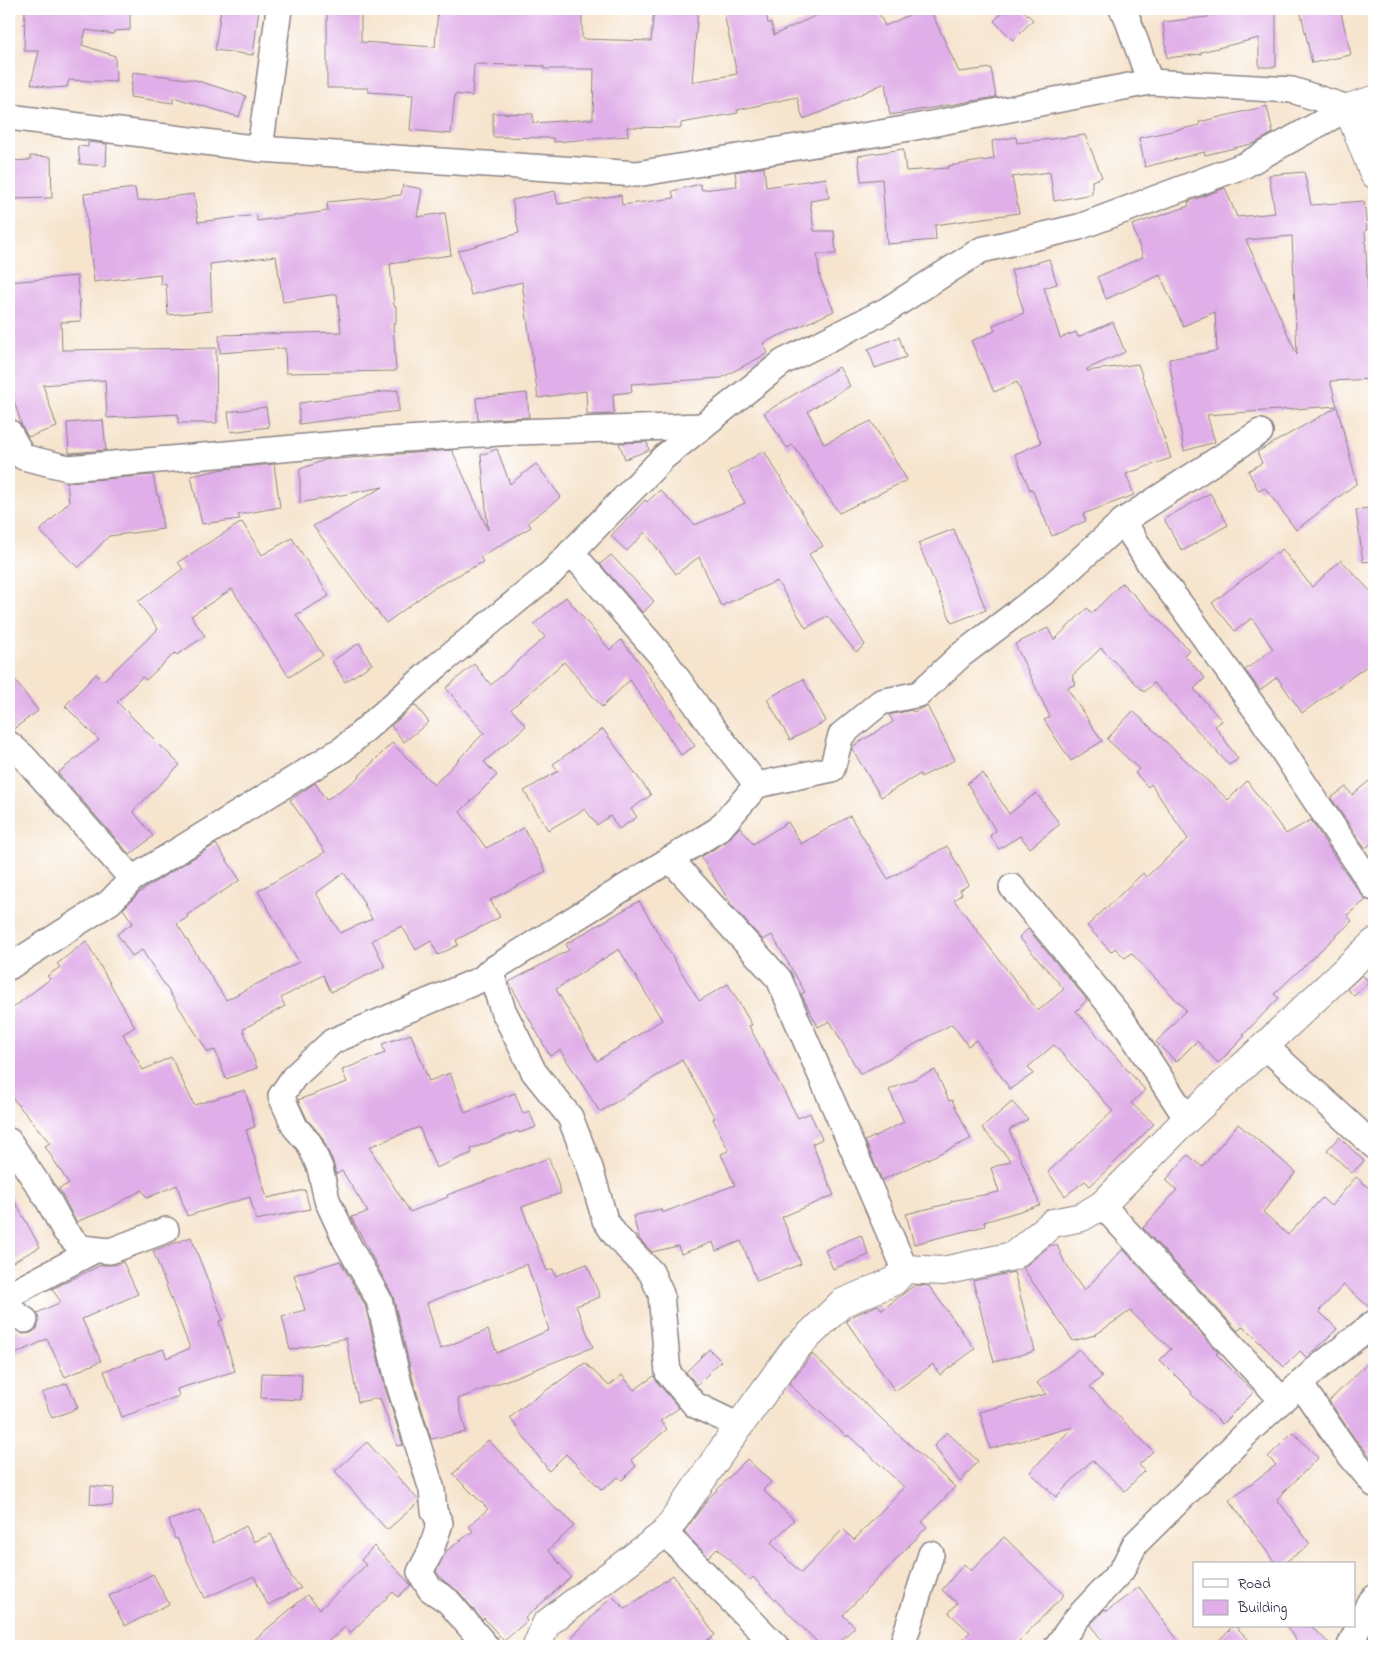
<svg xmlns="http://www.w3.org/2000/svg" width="1383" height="1655" font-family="'Indie Flower',sans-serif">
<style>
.building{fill:#e0aee8;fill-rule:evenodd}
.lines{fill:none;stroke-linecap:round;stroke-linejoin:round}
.street-casing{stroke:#8c8384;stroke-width:28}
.secondary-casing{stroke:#8c8384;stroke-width:30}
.street{stroke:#fff;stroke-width:25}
.secondary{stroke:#fff;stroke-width:28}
</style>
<rect width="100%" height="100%" fill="#fff"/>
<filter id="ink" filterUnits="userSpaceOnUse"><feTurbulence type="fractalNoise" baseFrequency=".02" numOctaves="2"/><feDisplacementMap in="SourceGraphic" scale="10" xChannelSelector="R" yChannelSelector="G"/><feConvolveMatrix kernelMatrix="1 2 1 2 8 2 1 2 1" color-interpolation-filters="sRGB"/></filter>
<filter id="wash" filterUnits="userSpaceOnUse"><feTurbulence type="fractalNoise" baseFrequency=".0096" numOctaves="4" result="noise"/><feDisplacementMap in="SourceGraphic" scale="20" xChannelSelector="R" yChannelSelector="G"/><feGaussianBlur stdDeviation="1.12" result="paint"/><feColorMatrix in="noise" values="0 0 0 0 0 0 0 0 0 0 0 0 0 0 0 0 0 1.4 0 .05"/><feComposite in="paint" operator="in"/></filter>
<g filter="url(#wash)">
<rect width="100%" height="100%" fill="#f6e4cd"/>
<g id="blocks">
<!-- building -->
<g class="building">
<polygon points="25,9 130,9 130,30 114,31 114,34 86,30 82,45 115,56 116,82 69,80 67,87 51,88 31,84 39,51 24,51"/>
<polygon points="221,9 259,9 253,55 215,50"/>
<polygon points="327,9 361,9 361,42 435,47 438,9 582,9 582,39 651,41 654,9 698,9 692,82 737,74 724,13 743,9 765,9 768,23 771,23 774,35 830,9 877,9 885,26 922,9 930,9 959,72 991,68 996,97 890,115 885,83 822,112 803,119 797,97 737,110 738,113 681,123 681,128 627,127 628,136 554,142 553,138 493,137 493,113 533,114 533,123 593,119 594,69 544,69 544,66 474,64 472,96 455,94 451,134 410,130 413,95 368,92 368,88 327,88"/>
<polygon points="1006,9 1022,9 1033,20 1013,40 994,21"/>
<polygon points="1206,9 1276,9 1276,67 1259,67 1259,38 1201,52 1201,54 1167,58 1163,22 1208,17"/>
<polygon points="1300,9 1340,9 1351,55 1312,63"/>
<polygon points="133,72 195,80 246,96 239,117 173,97 173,103 130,97"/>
<polygon points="1267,106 1273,133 1255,143 1205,155 1204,152 1145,167 1139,138 1200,125 1199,122"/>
<polygon points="1085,135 1102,177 1092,181 1092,194 1054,201 1050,172 1012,177 1019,213 935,225 936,240 887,244 882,179 861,181 858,156 903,149 906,171 949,168 948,166 994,159 992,141 1016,137 1017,143"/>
<polygon points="88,142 107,144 106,166 80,164 78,146 88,147"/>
<polygon points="30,156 51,157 52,198 9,199 9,161 30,160"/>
<polygon points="764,167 766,187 826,178 829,198 810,201 814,231 834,231 836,254 817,254 820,278 834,311 763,343 768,353 721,378 631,384 632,392 613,394 614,414 587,415 586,391 538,398 522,282 471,295 466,274 465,274 458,251 519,233 512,200 555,191 558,204 621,195 622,205 674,198 672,191 700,184 702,190 737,186 735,172"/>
<path d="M1304 172 1311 205 1364 201 1367 230H1365L1368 298H1374V379L1330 381 1337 406 1207 415 1215 442 1184 451 1169 359 1217 351 1215 312 1183 326 1160 275 1106 299 1097 277 1143 257 1132 225 1189 206 1188 202 1225 188 1237 217 1275 213 1269 175ZM1292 236 1297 355 1246 240Z"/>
<polygon points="403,185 422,189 417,217 445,213 451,255 390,264 394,306 396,306 396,323 393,323 396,371 286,373 285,348 220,353 219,335 341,332 337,294 283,302 276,256 210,264 212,311 168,315 166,284 161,285 160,274 94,282 84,194 135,188 137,201 194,194 198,222 257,215 257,221 328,211 327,202 401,195"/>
<polygon points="1049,259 1057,284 1044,288 1060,338 1076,332 1078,337 1113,322 1125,352 1087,369 1087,371 1138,364 1171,458 1126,474 1134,495 1083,514 1086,521 1052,536 1032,489 1030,490 1015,454 1041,443 1017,382 994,392 971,341 995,331 993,325 1024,313 1011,270"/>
<polygon points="77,276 81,321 61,322 62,350 216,348 217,423 178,423 178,414 107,418 105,380 43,385 57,427 28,437 22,426 9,386 9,282"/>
<polygon points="899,337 906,357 875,368 868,349"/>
<polygon points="839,367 850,386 808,411 824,444 871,421 907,480 839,513 793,445 787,448 764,413"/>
<polygon points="398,390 399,411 299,424 299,403"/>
<polygon points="527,393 529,417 478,420 476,398"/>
<polygon points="266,407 269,427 231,432 228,412"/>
<polygon points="1337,407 1357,483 1296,530 1265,488 1259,491 1248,471 1262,463 1257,452"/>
<polygon points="103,420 106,450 69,453 67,423"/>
<polygon points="647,442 649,450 625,459 619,443"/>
<polygon points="497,449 510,484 536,464 561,497 528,522 531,527 480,557 483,562 432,589 386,623 313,526 383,487 300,503 300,469 325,460 452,450 488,530 481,455"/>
<polygon points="764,451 823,546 809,554 865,645 856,652 827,616 806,628 777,581 721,606 699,557 676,574 645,532 627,551 611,536 645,500 647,502 660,490 695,525 745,503 728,472"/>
<polygon points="274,464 280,507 238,515 240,519 202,524 191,476 223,469"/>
<polygon points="153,475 157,496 159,496 163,529 109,536 78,568 40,531 69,502 67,482"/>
<polygon points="1210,493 1228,525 1182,551 1164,519"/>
<polygon points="1374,507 1374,561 1363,562 1356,510"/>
<polygon points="242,522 262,555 292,538 329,596 296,615 323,655 289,677 232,589 191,616 205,636 177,655 175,653 146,680 142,677 117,702 180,765 133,811 153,836 130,855 58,773 99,740 65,706 96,674 103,681 158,629 138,602 183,569 178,562"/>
<polygon points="954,529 986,610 952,623 918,543"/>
<polygon points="1282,549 1312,587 1341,560 1374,595 1374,661 1302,713 1277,677 1260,690 1245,670 1273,649 1252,618 1235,631 1212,603"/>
<polygon points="611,555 654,601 643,613 600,564"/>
<polygon points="1122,583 1189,650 1184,655 1205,678 1194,689 1222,721 1215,726 1238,759 1229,765 1154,683 1144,692 1101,648 1072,676 1076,684 1067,688 1102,741 1071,761 1044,720 1050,717 1015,644 1048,628 1054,640 1087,608 1092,613"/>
<path d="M566 597 610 650 621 640 640 663 695 746 681 755 630 680 602 707 564 662 511 709 526 726 484 762 497 775 460 812 486 848 524 828 546 871 490 900 500 917 456 940 458 945 438 955 431 941 416 950 402 926 372 940 385 967 331 992 323 975 281 998 285 1006 243 1029 257 1068 226 1079 215 1050 208 1052 142 950 132 956 117 934 133 923 123 909 139 893 150 885 216 844 240 880 187 915 188 917 177 924 226 1000 299 962 258 891 325 852 290 800 315 783 326 800 354 781 392 743 434 785 484 733 446 688 474 664 491 685 545 637 534 624ZM344 873 360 896 372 919 340 933 316 893Z"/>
<polygon points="359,643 372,664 345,682 332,661"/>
<polygon points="9,672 38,711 12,730 9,730"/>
<polygon points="803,679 826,721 790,740 767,699"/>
<polygon points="415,705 429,722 404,742 391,726"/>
<polygon points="927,706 955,760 921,777 920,774 881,797 852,749 853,746 893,722 889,715 912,710 913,712"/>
<polygon points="1133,711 1228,800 1247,781 1286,834 1311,820 1340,865 1366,900 1347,915 1352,921 1274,994 1279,998 1243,1035 1245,1036 1218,1063 1197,1041 1176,1062 1156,1042 1186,1010 1131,953 1125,958 1115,948 1111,952 1087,926 1143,873 1146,877 1188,839 1151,784 1148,787 1135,773 1139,769 1107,739"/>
<polygon points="603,729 651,795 631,809 637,817 619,829 610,816 597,825 585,809 548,830 524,791 558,771 553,764"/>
<polygon points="983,773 1009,814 1036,793 1060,824 1030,848 1020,836 999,849 990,835 996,831 967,783"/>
<polygon points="1374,777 1374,842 1365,848 1331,798 1346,787 1352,795"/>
<polygon points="850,816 888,879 947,846 969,885 960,890 962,894 954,900 1038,1011 1064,989 1019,937 1028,929 1087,1000 1076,1011 1145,1090 1131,1103 1154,1124 1134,1144 1090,1186 1085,1181 1065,1196 1048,1172 1113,1111 1054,1045 1028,1067 1033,1074 1010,1089 976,1040 968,1046 952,1024 860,1074 830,1021 818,1027 801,994 805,992 772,935 763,940 733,907 701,857 727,841 740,827 753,844 788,822 801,844"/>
<path d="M639 901 699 1001 728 984 752 1025 749 1026 798 1118 810 1113 822 1139 812 1144 834 1195 782 1217 801 1264 757 1281 741 1241 716 1251 713 1242 681 1254 678 1246 652 1252 639 1239 633 1216 661 1209 662 1213 735 1185 721 1154 729 1151 713 1119 715 1118 682 1060 600 1112 560 1050 550 1056 509 982 569 950 566 944ZM619 949 662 1020 597 1061 556 989Z"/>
<polygon points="86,941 135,1027 123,1034 143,1070 171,1057 194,1105 245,1090 255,1127 246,1130 267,1198 305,1190 310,1209 256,1220 250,1197 187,1216 177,1185 147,1198 142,1190 104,1211 76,1222 59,1188 69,1184 45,1146 50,1143 9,1094 9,1011 50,979 47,976 60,967 57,964"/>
<polygon points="1362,975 1369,982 1354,996 1347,989"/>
<path d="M411 1034 429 1081 450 1073 465 1113 515 1093 523 1114 529 1111 536 1127 519 1133 518 1131 471 1149 472 1153 436 1168 419 1127 369 1147 410 1212 448 1197 447 1195 549 1158 561 1193 522 1207 528 1224 547 1271 553 1269 555 1276 587 1264 600 1297 576 1306 593 1347 458 1399 466 1432 431 1439 413 1380 393 1296 351 1217 368 1212 342 1171 336 1174 333 1162 322 1137 307 1119 298 1100 347 1082 342 1070 385 1053 382 1044ZM527 1264 549 1330 497 1353 488 1330 440 1349 427 1303Z"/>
<polygon points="935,1070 949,1101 952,1100 971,1139 882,1180 865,1141 904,1122 889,1090"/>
<polygon points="1012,1102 1028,1119 1009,1130 1040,1205 984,1222 985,1226 914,1244 906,1214 951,1203 951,1201 999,1192 991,1168 1011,1161 982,1128"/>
<polygon points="1238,1124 1296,1172 1263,1212 1288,1235 1322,1198 1331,1206 1356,1177 1374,1192 1374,1309 1371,1309 1344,1285 1319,1311 1337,1329 1307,1358 1300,1351 1284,1367 1243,1326 1238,1331 1143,1228 1177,1190 1166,1180 1188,1155 1202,1167"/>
<polygon points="1339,1137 1364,1161 1352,1173 1327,1150"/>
<polygon points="9,1191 40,1247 9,1264"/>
<polygon points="861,1235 869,1255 833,1269 825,1250"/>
<polygon points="191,1237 223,1320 219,1321 235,1371 177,1389 179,1396 122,1417 104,1371 163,1349 167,1358 190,1348 153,1251"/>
<polygon points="1051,1245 1057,1245 1065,1263 1084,1291 1123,1249 1218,1352 1216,1354 1254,1392 1222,1424 1191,1394 1192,1392 1160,1360 1171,1349 1130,1311 1095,1335 1073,1341 1023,1268"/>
<polygon points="340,1261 365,1305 385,1387 403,1445 397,1446 380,1398 358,1402 346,1338 290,1350 282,1316 305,1310 294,1275"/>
<polygon points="123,1262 138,1294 82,1319 101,1361 65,1377 47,1339 9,1357 9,1326 23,1334 31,1333 37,1329 39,1321 37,1313 61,1302 52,1289 101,1265 115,1265"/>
<polygon points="1014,1272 1035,1351 994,1362 973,1281"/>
<polygon points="915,1285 929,1286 975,1349 940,1375 933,1364 895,1391 846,1321 855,1315 878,1305 882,1310"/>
<polygon points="709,1349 721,1361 697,1385 686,1372"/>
<polygon points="1079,1349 1102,1377 1090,1387 1153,1451 1139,1465 1144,1471 1125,1491 1092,1460 1056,1497 1030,1472 1073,1427 990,1449 980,1412 1046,1394 1037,1383"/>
<polygon points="812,1354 955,1487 922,1522 927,1527 843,1615 855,1627 835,1646 821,1646 753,1577 750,1580 717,1548 708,1557 684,1532 708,1499 747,1459 771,1482 763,1490 794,1520 771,1543 801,1573 843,1529 854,1540 904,1487 848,1435 847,1437 789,1384"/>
<polygon points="1374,1357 1374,1460 1355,1439 1329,1401"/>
<polygon points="585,1363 609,1386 622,1375 634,1390 654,1376 657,1382 679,1408 660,1421 667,1429 631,1460 636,1466 622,1480 618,1477 602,1490 566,1454 549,1471 510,1418 520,1409"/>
<polygon points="262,1373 302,1374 301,1400 261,1398"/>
<polygon points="67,1383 78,1408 52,1418 42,1393"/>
<polygon points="947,1432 978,1461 960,1482 934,1446"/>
<polygon points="1293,1432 1318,1458 1277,1499 1310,1544 1283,1564 1276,1564 1229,1500 1276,1465 1268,1457"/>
<polygon points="488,1440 558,1511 560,1510 574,1526 548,1550 571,1577 525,1618 527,1621 504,1641 484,1618 482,1620 459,1592 444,1581 436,1572 445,1552 473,1531 469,1526 488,1509 453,1474"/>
<polygon points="367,1442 419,1501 419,1502 387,1530 335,1471"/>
<polygon points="91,1486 114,1488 112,1506 90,1504"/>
<polygon points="201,1510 213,1543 246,1526 254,1542 271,1534 292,1578 301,1588 268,1605 254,1576 205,1598 177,1538 175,1539 169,1520"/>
<polygon points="1004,1537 1064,1595 1014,1646 956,1646 970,1632 949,1613 957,1603 942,1590 964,1564 971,1571"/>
<polygon points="374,1546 411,1585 398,1597 393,1592 350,1633 345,1627 323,1646 247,1646 307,1595 320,1609 366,1565 361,1560"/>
<polygon points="153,1574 169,1604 125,1626 109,1596"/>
<polygon points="673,1575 715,1635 699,1646 581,1646 572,1637 612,1596 625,1609"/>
<polygon points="1139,1587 1182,1646 1107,1646 1090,1625 1105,1609 1107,1611"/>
<polygon points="1233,1626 1235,1626 1255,1646 1213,1646"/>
<polygon points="1286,1626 1311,1626 1332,1646 1300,1646"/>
</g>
</g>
</g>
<g filter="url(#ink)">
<use href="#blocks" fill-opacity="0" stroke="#8c8384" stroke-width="1"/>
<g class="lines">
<defs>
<g id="street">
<polyline points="1122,9 1125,12 1150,82"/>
<polyline points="9,117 260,149 637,174 910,128 1150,82 1292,90 1348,108"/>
<polyline points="260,149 279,9"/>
<polyline points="9,432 23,457 68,468 373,441 517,432 703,426"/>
<polyline points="1123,521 1151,566 1184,609 1261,717 1303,782 1374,888"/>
<polyline points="571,552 663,658 709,723 757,785"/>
<polyline points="9,744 24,757 132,879"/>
<polyline points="670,859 779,979 905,1269"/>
<polyline points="1012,887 1121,1018 1187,1119"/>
<polyline points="9,967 110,902 132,879 343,749 437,666 551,573 664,457 783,362 887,310 981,250 1079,227 1245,165 1348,108"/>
<polyline points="490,971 503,1010 534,1072 570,1117 590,1168 605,1220 616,1236 651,1272 661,1294 668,1373 695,1405 739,1426"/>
<polyline points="1265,1046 1374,1146"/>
<polyline points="9,1141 47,1198 65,1231 81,1248 110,1251 166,1230"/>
<polyline points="1102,1205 1282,1400"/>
<polyline points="9,1295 95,1250"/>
<polyline points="9,1309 25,1320"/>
<polyline points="1300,1384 1344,1448 1374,1484"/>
<polyline points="665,1533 776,1646"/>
<polyline points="486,1646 448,1601 430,1589 420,1572 430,1553 440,1523 434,1511 432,1490 399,1384 379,1300 346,1241 327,1200 320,1168 309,1143 295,1127 281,1096 294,1077 333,1041 482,979 490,971 719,829 757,785 832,769 841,735 881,702 919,694 961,655 1047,590 1123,521 1260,432"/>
<polyline points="902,1646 931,1554"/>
<polyline points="1057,1646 1077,1618 1122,1570 1135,1544 1251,1429 1315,1370 1374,1323"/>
<polyline points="1350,1646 1368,1605 1374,1598"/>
</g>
<g id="secondary">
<polyline points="1374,100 1348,108 1374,174"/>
<polyline points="537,1646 546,1624 665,1533 739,1426 795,1349 842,1303 894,1281 905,1269 943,1271 1013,1256 1053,1223 1082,1217 1102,1205 1187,1119 1374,943"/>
</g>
</defs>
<!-- street casing -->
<use href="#street" class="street-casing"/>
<!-- secondary casing -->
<use href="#secondary" class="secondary-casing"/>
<!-- street -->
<use href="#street" class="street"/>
<!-- secondary -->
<use href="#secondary" class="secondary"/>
</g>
</g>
<!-- margin -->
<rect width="1383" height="1655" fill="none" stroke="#fff" stroke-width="30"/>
<!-- legend -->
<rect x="1193" y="1562" width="162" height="65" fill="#ffffff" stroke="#a7a7b1"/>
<rect x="1203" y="1579" width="25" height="8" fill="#ffffff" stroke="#a7a7b1"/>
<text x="1238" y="1588" font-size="15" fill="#22223b">Road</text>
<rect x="1203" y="1600" width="25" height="15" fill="#e0aee8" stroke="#a7a7b1"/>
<text x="1238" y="1612" font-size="15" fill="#22223b">Building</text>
</svg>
